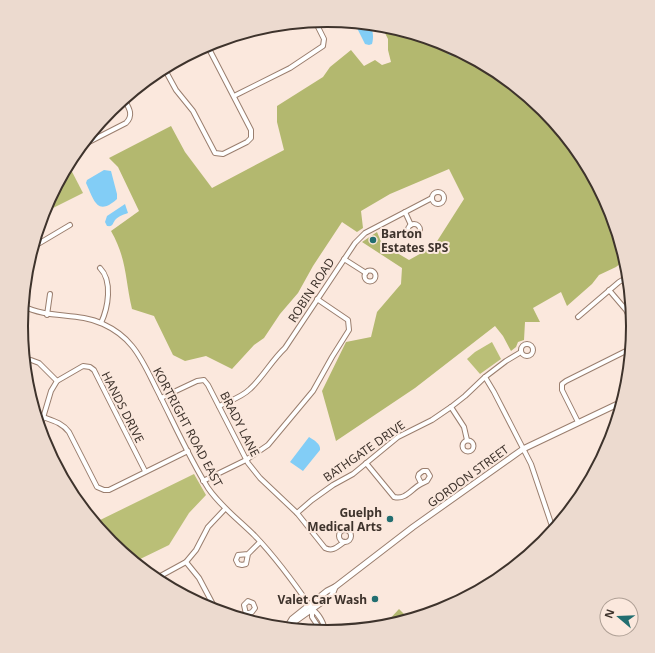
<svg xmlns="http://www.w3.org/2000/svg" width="655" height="653" font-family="'Noto Sans',sans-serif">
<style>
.green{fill:#babf77}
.forest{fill:#b3b86f}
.water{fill:#82cdf6}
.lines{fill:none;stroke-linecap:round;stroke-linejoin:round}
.stream{stroke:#82cdf6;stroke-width:1}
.minor-casing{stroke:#9a7e6e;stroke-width:6}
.major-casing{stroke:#9a7e6e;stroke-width:7}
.minor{stroke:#fff;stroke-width:4}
.major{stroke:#fff;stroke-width:5}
.poi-dot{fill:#226e70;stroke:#fbe8dd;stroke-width:1.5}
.labels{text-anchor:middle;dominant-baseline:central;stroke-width:4;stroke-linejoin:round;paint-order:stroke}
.poi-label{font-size:12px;font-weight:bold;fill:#3e332c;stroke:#fbe8dd;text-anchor:end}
.street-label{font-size:12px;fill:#3e332c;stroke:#fbe8dd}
.rim{fill:none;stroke:#3e332c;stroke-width:2}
</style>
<rect width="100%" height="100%" fill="#fbe8dd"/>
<!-- green -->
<g class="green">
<polygon points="68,164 83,193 43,213 44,209"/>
<polygon points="492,342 501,359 480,374 467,359 475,352"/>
<polygon points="194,474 206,495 189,513 169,545 134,562 111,543 94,523"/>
</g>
<!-- forest -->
<g class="forest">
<path d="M381 25 388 26 450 46 498 72 544 110 582 156 611 209 622 247 621 248 626 259 616 267 599 275 592 284 567 306 561 292 533 308 540 322H525L524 340 518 342 516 347 511 351 503 336 495 326 415 388 336 441 322 391 346 342 371 337 377 312 401 284 402 268 362 242 377 232 382 244 409 260 434 246 464 199 449 169 390 194 361 211 363 228 357 232 342 222 313 266 298 293 280 314 264 338 254 345 232 369 206 356 185 361 173 355 154 316 132 309C125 279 127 259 111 231L139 211 118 167 109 158 171 126 185 152 212 188 284 150 277 122V106L323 77 330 67 351 50 364 66 375 60 382 65 391 62 388 50V39Z"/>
<polygon points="399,609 410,620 390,626 387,622"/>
</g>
<!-- water -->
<g class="water">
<path d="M357 23H362L360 27 361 29 367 24H370C373 31 374 37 372 44L369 45 365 44 356 26Z"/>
<path d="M104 170 111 171 117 194V199C97 217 94 200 86 183L87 180Z"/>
<path d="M125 204 128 213C125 214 119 216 116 219 112 223 114 227 107 226L105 222 107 216Z"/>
<path d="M309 437C314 440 321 444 320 450L303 471 290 462Z"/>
</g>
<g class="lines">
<!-- stream -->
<polyline class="stream" points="416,35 422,40 427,40 435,46 441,47 450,55"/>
<defs>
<g id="minor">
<polyline points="262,28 267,28 273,25"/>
<polyline points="164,68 176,90 193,111 215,153 223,154 247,142 251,138 251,130 207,45"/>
<polyline points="234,96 290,68 323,46 324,39 315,21"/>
<path d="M81 146 126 123C134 115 129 108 124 99"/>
<circle cx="438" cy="198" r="6"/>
<polyline points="405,212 411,225"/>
<circle cx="414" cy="230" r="6"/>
<polyline points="33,247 70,225"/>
<polyline points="344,259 366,273"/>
<path d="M100 268C113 281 108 308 101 323"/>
<circle cx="370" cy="276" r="5.5"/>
<polyline points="609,290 626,310 634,327"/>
<path d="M23 306C48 319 78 312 103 324 114 329 124 336 132 346 142 358 149 374 156 388 173 421 188 456 208 488 221 507 239 520 255 536 276 558 295 584 312 609 319 614 325 624 325 633"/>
<polyline points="47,315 50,294"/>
<polyline points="578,317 619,282 629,276"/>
<circle cx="527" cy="350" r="6"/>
<polyline points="31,360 39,363 57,381"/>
<polyline points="485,377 494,392 531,464 554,532"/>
<path d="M161 398 197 381 204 380 208 385 248 463 260 478 297 513 325 548C333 552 337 547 344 542"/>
<path d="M219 406C230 401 242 397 250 389 263 377 272 360 285 348L355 243 365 233 432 198"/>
<polyline points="451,407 464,427 467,440"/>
<path d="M43 417C54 421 62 423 69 432L97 487 104 490H109L188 451"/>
<polyline points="578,422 562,390 562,384 566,381 632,348"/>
<polyline points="40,428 51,391 57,381 83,366 90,367 94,370 145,471"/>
<circle cx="468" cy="446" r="5.5"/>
<path d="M366 463 394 497C406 500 411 489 421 484 423 483 425 482 427 481L430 476 427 471H423L419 474 418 477 421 483"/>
<polyline points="203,481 246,460 268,445 313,391 332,357 349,330 348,320 317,299"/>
<polyline points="297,513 312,500 333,485 353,474 398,437 432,420 451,407 465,396 485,377 506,361 521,352"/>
<circle cx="345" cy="536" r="6"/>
<polyline points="248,554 238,555 236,560 238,564 242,565 246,564 248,554 260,542"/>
<polyline points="186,562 199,578 217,612"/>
<polyline points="155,579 186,562 196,550 208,527 225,509"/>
<polygon points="248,601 253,603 255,608 252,612 246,614 244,605"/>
<polyline points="312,609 312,617 322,632"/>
<polyline points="241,619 246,614"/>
</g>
<g id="major">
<polyline points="289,624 292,619 327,591 335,587 413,527 523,449 624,401"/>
<polyline points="283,629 294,622 332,595 335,587"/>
</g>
</defs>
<!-- minor casing -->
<use href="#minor" class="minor-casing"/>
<!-- major casing -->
<use href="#major" class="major-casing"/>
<!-- minor -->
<use href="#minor" class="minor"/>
<!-- major -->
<use href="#major" class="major"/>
</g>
<!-- markers -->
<g class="poi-dot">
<circle cx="373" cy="240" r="4"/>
<circle cx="390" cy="519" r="4"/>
<circle cx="375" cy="599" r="4"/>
</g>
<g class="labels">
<!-- poi labels -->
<g class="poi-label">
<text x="381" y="233" text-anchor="start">Barton<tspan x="381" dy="14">Estates SPS</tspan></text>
<text x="382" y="512">Guelph<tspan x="382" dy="14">Medical Arts</tspan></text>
<text x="367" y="599">Valet Car Wash</text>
</g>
<!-- street labels -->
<g class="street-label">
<text transform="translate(311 290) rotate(-57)">ROBIN ROAD</text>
<text transform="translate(123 407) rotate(63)">HANDS DRIVE</text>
<text transform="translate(240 424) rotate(63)">BRADY LANE</text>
<text transform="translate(188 427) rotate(62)">KORTRIGHT ROAD EAST</text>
<text transform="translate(364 451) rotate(-35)">BATHGATE DRIVE</text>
<text transform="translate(468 476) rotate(-36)">GORDON STREET</text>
</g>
</g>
<!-- crop -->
<path d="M0 0H655V653H0ZM28 326a299 299 0 1 1 598 0a299 299 0 1 1-598 0Z" fill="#ecdacf" fill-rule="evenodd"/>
<path class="rim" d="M28 326a299 299 0 1 1 598 0a299 299 0 1 1-598 0Z"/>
<!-- north arrow -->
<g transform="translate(619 617) rotate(289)"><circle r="19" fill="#fbe8dd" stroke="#afa096"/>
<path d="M0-3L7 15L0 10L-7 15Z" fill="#226e70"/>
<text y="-6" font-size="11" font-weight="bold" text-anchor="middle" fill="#3e332c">N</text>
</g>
</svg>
